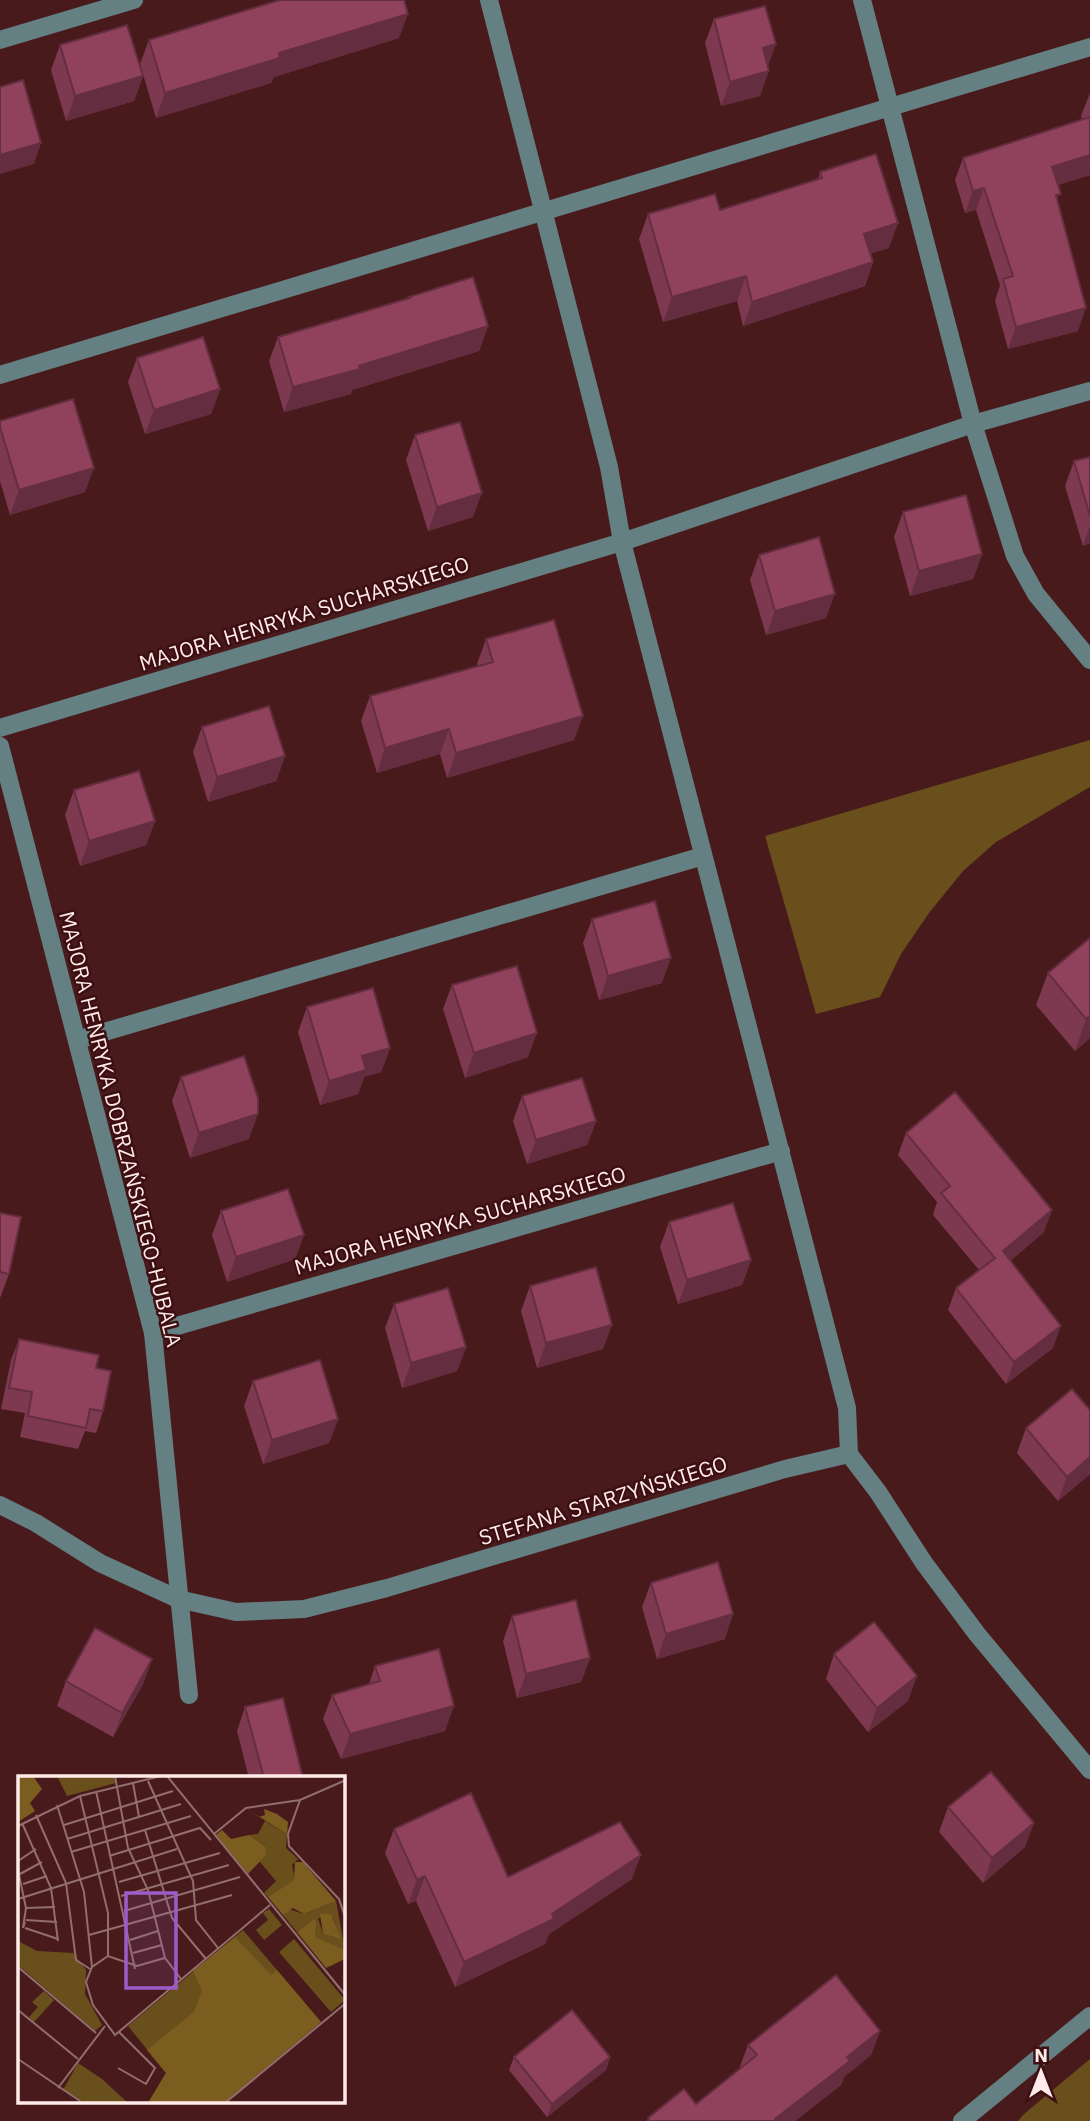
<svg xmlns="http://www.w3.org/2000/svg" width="1090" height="2121" font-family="'IBM Plex Sans',sans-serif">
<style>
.green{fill:#694f1c}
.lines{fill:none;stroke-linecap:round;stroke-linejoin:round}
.minor{stroke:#648082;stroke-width:18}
.wall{fill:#7c394f}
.shaded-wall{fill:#652e40}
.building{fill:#90425c;stroke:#652e40;stroke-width:2}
.labels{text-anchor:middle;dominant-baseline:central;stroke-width:5;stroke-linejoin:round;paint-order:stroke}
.street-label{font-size:21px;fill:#ffebea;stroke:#3d0f12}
.inset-road{fill:none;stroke:#926e6e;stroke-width:2}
.view{fill:#9c5cca;fill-opacity:0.15;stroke:#9c5cca;stroke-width:3.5}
.inset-edge{fill:none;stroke:#ffebea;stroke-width:3.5}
</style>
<rect width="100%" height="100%" fill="#491a1b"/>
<!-- green -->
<g class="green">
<polygon points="1090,740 1090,787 996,842 963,871 929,913 901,954 880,997 816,1014 765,836"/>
<polygon points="1090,2059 1090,2121 1018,2121 1024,2114"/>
</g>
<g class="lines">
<!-- minor -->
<g class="minor">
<polyline points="489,0 609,467 622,542 847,1408 849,1454"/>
<polyline points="862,0 973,424 1015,556 1036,594 1090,660"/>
<polyline points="0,40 134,0"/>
<polyline points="0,375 1090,47"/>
<polyline points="0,728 622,542 973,424 1090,391"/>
<polyline points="0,746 153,1333 189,1695"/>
<polyline points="77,1040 703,856"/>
<polyline points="153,1333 781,1151"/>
<polyline points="0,1505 36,1523 100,1563 178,1599 236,1612 304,1609 387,1588 785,1469 849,1454 878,1492 924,1563 977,1634 1090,1770"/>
<polyline points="962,2121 1090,2016"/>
</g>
</g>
<!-- wall -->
<g class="wall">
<polygon points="714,19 768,66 760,96 721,106 705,43"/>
<polygon points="399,38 274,77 271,83 156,118 140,64 149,40"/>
<polygon points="60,45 143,76 134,101 66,121 51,70"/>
<polygon points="1090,93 1090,175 1058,185 1058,203 1078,331 1008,349 995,301 1000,285 976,210 965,213 955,180 963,158 1082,119 1081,116"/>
<polygon points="820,172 889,248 871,253 873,262 865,286 743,326 737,301 663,322 639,239 648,214 720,210 818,179"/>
<polygon points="409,297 488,326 479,351 352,390 351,394 284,412 269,361 278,337 408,299"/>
<polygon points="137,358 220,389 211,414 145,434 128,382"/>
<polygon points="0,421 85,492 10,515 0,481"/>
<polygon points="415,435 473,517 428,531 406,460"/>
<polygon points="1090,457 1090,543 1083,546 1065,486 1074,461"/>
<polygon points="903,512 982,554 973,579 910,596 894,537"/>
<polygon points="759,555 826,618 766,635 750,580"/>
<polygon points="486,639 574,740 447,778 440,754 377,773 361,721 370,696 478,666 477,664"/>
<polygon points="202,727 285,756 276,781 208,802 193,752"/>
<polygon points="74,790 155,821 146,845 80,866 65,815"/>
<polygon points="592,919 662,983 599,1000 583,943"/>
<polygon points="1090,938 1090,1038 1075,1051 1036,1005 1048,973"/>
<polygon points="452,985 528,1057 465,1078 443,1009"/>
<polygon points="307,1007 390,1048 381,1072 364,1077 358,1094 320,1105 298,1032"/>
<polygon points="181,1077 249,1139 190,1158 172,1101"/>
<polygon points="522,1096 596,1121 587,1145 527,1164 513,1121"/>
<polygon points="906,1133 1044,1232 1010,1261 1053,1348 1006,1384 948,1310 956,1288 979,1270 933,1215 937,1202 898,1155"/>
<polygon points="221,1211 304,1235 295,1259 227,1282 212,1235"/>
<polygon points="0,1213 9,1274 0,1298"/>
<polygon points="669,1222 751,1260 742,1285 678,1304 660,1247"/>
<polygon points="530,1286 603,1349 537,1368 521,1311"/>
<polygon points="394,1304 466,1347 457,1371 402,1388 385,1328"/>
<polygon points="19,1339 96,1368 103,1411 96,1433 85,1431 78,1449 20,1437 25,1413 1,1409 11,1360"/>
<polygon points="253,1381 338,1419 329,1443 263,1464 244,1406"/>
<polygon points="1090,1410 1090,1474 1058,1501 1017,1453 1026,1428"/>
<polygon points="651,1583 725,1639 657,1659 642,1607"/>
<polygon points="512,1616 590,1658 581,1682 517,1698 503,1641"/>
<polygon points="834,1654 908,1701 868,1732 826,1679"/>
<polygon points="152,1659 143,1684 113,1737 57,1706 66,1681"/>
<polygon points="375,1666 445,1731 341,1759 323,1719 332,1695 369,1684"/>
<polygon points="245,1707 303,1778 249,1778 237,1731"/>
<polygon points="948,1807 1025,1847 983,1883 939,1832"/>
<polygon points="394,1829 508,1877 632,1879 549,1934 545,1944 455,1987 416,1901 408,1904 385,1853"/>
<polygon points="880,2031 871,2055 844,2077 841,2085 795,2121 647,2121 648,2118 696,2104 739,2069 748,2045"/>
<polygon points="514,2057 610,2057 606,2070 547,2117 509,2070"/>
</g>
<!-- shaded-wall -->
<g class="shaded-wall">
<polygon points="408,14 399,38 274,77 271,83 156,118 165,93 279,53"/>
<polygon points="776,44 767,69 763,48"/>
<polygon points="769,71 760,96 721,106 730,82"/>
<polygon points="143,76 134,101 66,121 75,96"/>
<polygon points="41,143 34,164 0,174 0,155"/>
<polygon points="1090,155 1090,175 1044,189 1052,167"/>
<polygon points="984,188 976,210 965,213 973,191"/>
<polygon points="898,223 889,248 856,258 864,234"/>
<polygon points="873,262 865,286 743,326 752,302"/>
<polygon points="746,276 737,301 663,322 672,297"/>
<polygon points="1086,308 1078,331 1008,349 1016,327"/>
<polygon points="488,326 479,351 352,390 351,394 284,412 293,387 359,366"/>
<polygon points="220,389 211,414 145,434 154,410"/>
<polygon points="94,468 85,492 10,515 19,490"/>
<polygon points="482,493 473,517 428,531 437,507"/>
<polygon points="1090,525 1090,543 1083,546"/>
<polygon points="982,554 973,579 910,596 919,571"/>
<polygon points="835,594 826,618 766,635 775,611"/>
<polygon points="583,716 574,740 447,778 456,753"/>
<polygon points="449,729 440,754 377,773 385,748"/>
<polygon points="285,756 276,781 208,802 217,777"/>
<polygon points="155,821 146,845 80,866 89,841"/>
<polygon points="671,958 662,983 599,1000 608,976"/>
<polygon points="1090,1016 1090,1038 1075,1051 1086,1019"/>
<polygon points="537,1033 528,1057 465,1078 474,1053"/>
<polygon points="390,1048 381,1072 364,1077 358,1094 320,1105 329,1081 362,1056"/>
<polygon points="258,1114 249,1139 190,1158 199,1133"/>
<polygon points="596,1121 587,1145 527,1164 536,1140"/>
<polygon points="1052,1210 1044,1232 995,1273 1003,1251"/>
<polygon points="304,1235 295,1259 227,1282 236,1257"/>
<polygon points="751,1260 742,1285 678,1304 687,1280"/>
<polygon points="612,1325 603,1349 537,1368 546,1343"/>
<polygon points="1061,1326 1053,1348 1006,1384 1014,1362"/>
<polygon points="466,1347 457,1371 402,1388 411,1363"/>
<polygon points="338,1419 329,1443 263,1464 272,1440"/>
<polygon points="1090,1457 1090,1474 1058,1501 1067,1477"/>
<polygon points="733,1614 725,1639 657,1659 666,1634"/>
<polygon points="590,1658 581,1682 517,1698 526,1674"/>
<polygon points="152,1659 143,1684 113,1737 122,1713"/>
<polygon points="917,1676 908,1701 868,1732 877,1708"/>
<polygon points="454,1706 445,1731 341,1759 350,1734"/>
<polygon points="1034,1823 1025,1847 983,1883 992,1858"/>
<polygon points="641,1855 632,1879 549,1934 545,1944 455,1987 464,1962 552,1914"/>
<polygon points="425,1876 416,1901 408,1904 417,1880"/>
<polygon points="880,2031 871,2055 844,2077 841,2085 795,2121 774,2121 775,2119 847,2057"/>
<polygon points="610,2057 606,2070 547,2117 552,2104"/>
</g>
<!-- building -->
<g class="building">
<polygon points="280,0 404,0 408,14 279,53 280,58 165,93 149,40"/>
<polygon points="765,6 776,44 763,48 769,71 730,82 714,19"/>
<polygon points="127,25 143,76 75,96 60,45"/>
<polygon points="23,80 41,143 0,155 0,87"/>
<polygon points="1090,117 1090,155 1052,167 1061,194 1056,195 1086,308 1016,327 1003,279 1013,276 984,188 973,191 963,158"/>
<polygon points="876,154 898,223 864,234 873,262 752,302 746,276 672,297 648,214 715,194 720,210 822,178 820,172"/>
<polygon points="473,277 488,326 359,366 360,369 293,387 278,337 410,298 409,297"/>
<polygon points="203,337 220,389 154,410 137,358"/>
<polygon points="73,399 94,468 19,490 0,427 0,421"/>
<polygon points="460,422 482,493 437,507 415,435"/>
<polygon points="1090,457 1090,516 1074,461"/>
<polygon points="966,495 982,554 919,571 903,512"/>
<polygon points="819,537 835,594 775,611 759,555"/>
<polygon points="554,620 583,716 456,753 449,729 385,748 370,696 493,662 486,639"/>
<polygon points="269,706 285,756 217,777 202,727"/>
<polygon points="139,771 155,821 89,841 74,790"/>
<polygon points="655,901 671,958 608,976 592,919"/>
<polygon points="1090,938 1090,1016 1086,1019 1048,973"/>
<polygon points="517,966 537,1033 474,1053 452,985"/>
<polygon points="373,988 390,1048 362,1056 366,1070 329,1081 307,1007"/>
<polygon points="244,1056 258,1098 258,1114 199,1133 181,1077"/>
<polygon points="582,1078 596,1121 536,1140 522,1096"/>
<polygon points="955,1092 1052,1210 1003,1251 1061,1326 1014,1362 956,1288 995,1258 941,1193 950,1186 906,1133"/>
<polygon points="288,1189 304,1235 236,1257 221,1211"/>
<polygon points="733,1203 751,1260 687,1280 669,1222"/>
<polygon points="0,1213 21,1217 9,1274 0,1272"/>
<polygon points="596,1267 612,1325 546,1343 530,1286"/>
<polygon points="448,1288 466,1347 411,1363 394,1304"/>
<polygon points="19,1339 99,1355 96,1368 111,1371 103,1411 90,1409 86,1428 28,1416 32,1392 9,1388"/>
<polygon points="320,1360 338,1419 272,1440 253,1381"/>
<polygon points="1072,1389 1090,1410 1090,1457 1067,1477 1026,1428"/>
<polygon points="718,1562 733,1614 666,1634 651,1583"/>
<polygon points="576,1600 590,1658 526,1674 512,1616"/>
<polygon points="874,1622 917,1676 877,1708 834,1654"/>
<polygon points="95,1628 152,1659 122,1713 66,1681"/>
<polygon points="439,1649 454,1706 350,1734 332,1695 380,1681 375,1666"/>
<polygon points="283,1698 303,1778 264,1778 245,1707"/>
<polygon points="991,1772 1034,1823 992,1858 948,1807"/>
<polygon points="168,1777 168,1778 143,1778"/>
<polygon points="471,1793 508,1877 620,1822 641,1855 552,1914 554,1919 464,1962 425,1876 417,1880 394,1829"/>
<polygon points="836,1975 880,2031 847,2057 850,2061 775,2119 775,2121 650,2121 648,2118 684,2089 696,2104 757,2055 748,2045"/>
<polygon points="572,2010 610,2057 552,2104 514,2057"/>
</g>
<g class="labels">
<!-- street labels -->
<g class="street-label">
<text transform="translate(304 613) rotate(-17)">MAJORA HENRYKA SUCHARSKIEGO</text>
<text transform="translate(121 1129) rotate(76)">MAJORA HENRYKA DOBRZAŃSKIEGO-HUBALA</text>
<text transform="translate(460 1220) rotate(-16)">MAJORA HENRYKA SUCHARSKIEGO</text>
<text transform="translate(603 1500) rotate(-17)">STEFANA STARZYŃSKIEGO</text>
</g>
</g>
<!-- overview -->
<g transform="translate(18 1776)">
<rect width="327" height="327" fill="#491a1b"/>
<path d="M39 0H96L98 7 49 20ZM247 45 269 58 268 72 280 83 274 89 277 104 250 121 246 117 258 105 242 86 248 71 231 59 240 58ZM318 125 327 174 304 168 297 161 294 144 279 156 265 139 270 133 286 138ZM300 142H315L319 154 316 161 305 158ZM251 133 264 149 246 164 238 154 250 144 245 137ZM225 154 303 246 130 327 148 297 110 250ZM276 163 327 224 313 236 261 176ZM0 165 19 175 55 177 68 194 67 218 84 249 77 255 0 189ZM26 215 36 224 16 246 11 241 20 231 14 226ZM60 287 84 303 110 327H68L45 314Z" fill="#694f1c" fill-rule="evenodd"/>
<path d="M0 0H15L24 13 12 27 17 35 0 46ZM229 33 241 41 247 39 246 33 259 38 270 46 269 58ZM204 54 213 63 231 59 248 71 247 80 230 98 198 59ZM277 86H285L318 125 286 138 275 132 265 139 250 121 276 104ZM302 138H313L323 163 305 158ZM294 144 298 145 297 161 327 174V183L308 192 279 156ZM217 161 253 199 259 194 303 246 206 327H130L148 297 129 274 176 236 184 215 175 195Z" fill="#7c5d20"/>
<path class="inset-road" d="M97 0 110 72 130 114 147 182M149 0 328 220M130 5 175 105 178 144 200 172M115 7 121 41M78 15 117 193M62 20 90 137V180M282 24 270 58 271 70 321 123 328 144M39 29 66 116 74 191M18 39 48 107 58 184 72 193M4 47 33 112 40 165M46 49 155 15M0 50 62 20 143 0M127 54 154 142 188 183M196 58 228 32 282 24 328 4M49 63 163 28M53 76 173 40M91 80 182 52 193 64M0 85 18 73M0 94 8 132 5 152 7 146M2 98 24 86M101 106 202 77M5 108 29 100M103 120 211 89M0 123 159 73M8 132 37 131M106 135 222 101M8 144 39 146M7 152 40 163M71 159 214 119M112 164 140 155M115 177 144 169M0 191 78 257M163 203 147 182 119 190 90 180 74 191 68 206 75 229 97 259 252 129M0 234 60 283M0 283 65 327M100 292 128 308 137 292 101 256M40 312 87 250M207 327 328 227"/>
<path class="view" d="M108 117H158V212H108Z"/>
<rect width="327" height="327" class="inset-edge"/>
</g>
<!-- north arrow -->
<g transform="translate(1041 2072)" stroke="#3d0f12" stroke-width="5" paint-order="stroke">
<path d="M0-5L12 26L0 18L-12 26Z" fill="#ffebea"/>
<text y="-10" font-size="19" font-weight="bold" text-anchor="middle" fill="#ffebea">N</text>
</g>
</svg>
